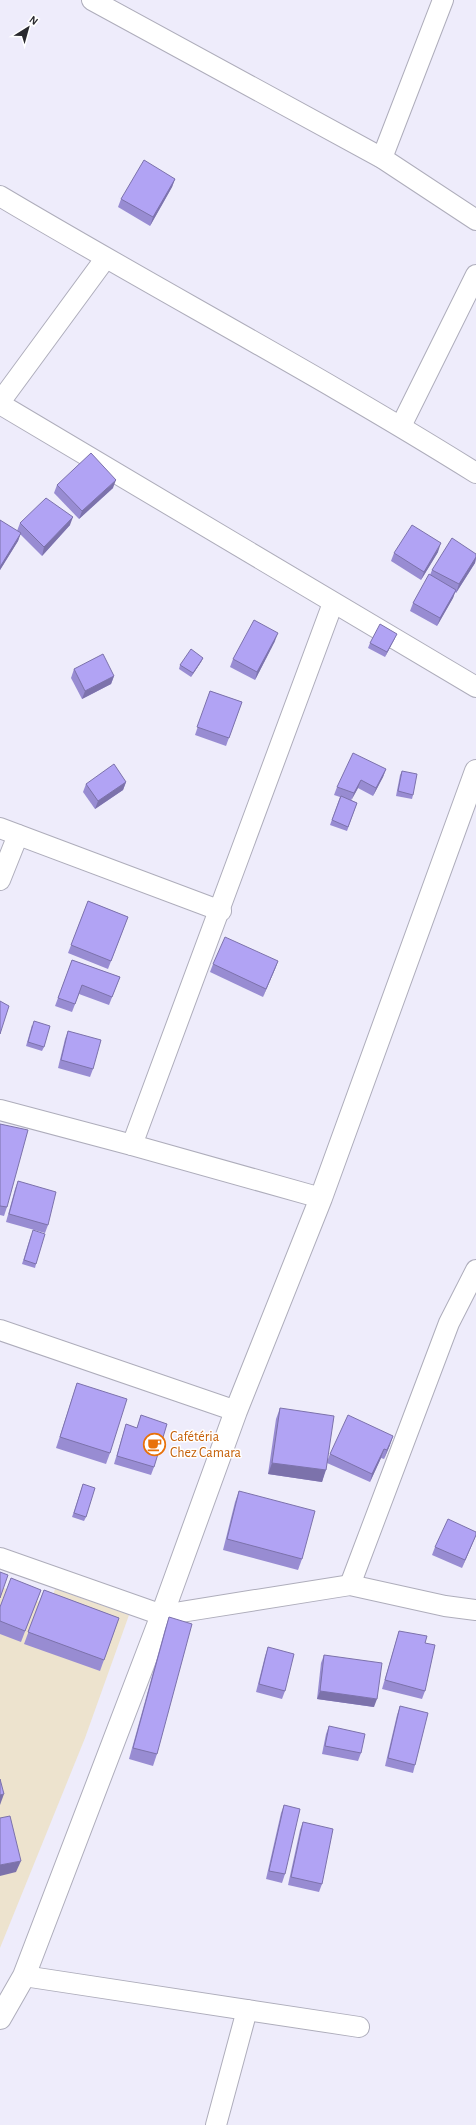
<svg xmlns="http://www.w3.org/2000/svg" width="476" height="2125" font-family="'Alegreya Sans',sans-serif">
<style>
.education{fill:#ede3ce}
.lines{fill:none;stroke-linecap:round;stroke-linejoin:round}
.street-casing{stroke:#aeadbb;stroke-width:22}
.secondary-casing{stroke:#aeadbb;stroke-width:24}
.street{stroke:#fff;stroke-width:20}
.secondary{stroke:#fff;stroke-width:22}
.wall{fill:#988cd2}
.shaded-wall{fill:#7c72ab}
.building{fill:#b1a3f4;stroke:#7c72ab}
.labels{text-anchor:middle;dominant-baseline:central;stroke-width:3;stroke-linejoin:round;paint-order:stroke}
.food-label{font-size:14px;fill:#c56008;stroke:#fff;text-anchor:start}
</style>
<rect width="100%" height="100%" fill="#eeecfb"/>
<!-- education -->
<polygon class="education" points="0,1577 4,1588 37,1601 50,1605 55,1589 129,1615 85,1738 0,1948"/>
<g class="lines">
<defs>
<g id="street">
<polyline points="92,0 382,158 476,220"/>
<polyline points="382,158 443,0"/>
<path d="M0 196C158 290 321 376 476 473"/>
<polyline points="0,402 105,259"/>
<polyline points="0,404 476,687"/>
<polyline points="401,426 476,275"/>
<polyline points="0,828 221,911"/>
<polyline points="0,880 18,835"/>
<polyline points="0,1110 132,1145 321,1198"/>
<polyline points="132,1145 333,603"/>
<polyline points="0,1330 236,1411"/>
<polyline points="0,1558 162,1615 350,1585 445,1606 476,1610"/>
<polyline points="350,1585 449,1323 476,1270"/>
<polyline points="24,1976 359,2027"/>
<polyline points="216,2125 247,2010"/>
</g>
<polyline id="secondary" points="0,2018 24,1976 162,1615 236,1411 321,1198 476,771"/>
</defs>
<!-- street casing -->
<use href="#street" class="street-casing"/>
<!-- secondary casing -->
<use href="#secondary" class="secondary-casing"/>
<!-- street -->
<use href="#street" class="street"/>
<!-- secondary -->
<use href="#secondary" class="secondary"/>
</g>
<!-- wall -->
<g class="wall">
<polygon points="175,179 172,187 150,226 118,207 121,199"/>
<polygon points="57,485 113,488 79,519 54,493"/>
<polygon points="0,520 17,531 20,523 70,525 42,556 20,534 18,541 0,570"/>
<polygon points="438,552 421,580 391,561 394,553"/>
<polygon points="476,554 476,559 475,563 456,593 455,592 453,598 437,626 410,611 413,603 430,575 432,570"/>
<polygon points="395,638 385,657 368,648 370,643"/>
<polygon points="275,641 255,680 230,667 233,659"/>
<polygon points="203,658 201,662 191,677 179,669 180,665"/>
<polygon points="74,669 114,676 111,684 82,699 71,678"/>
<polygon points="210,691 242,702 226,746 195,735"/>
<polygon points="386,769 383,777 373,796 358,788 351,800 357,803 347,831 330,825 340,797 334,795 337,787"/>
<polygon points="402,771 413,795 412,799 396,796 400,775"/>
<polygon points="126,782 123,790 95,809 83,792 86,784"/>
<polygon points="88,901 128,917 108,969 68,953"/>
<polygon points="72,960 120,977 109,1005 79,994 72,1012 55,1006"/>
<polygon points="278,961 275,969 263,997 210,972 213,964"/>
<polygon points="32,1025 44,1047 42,1051 26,1046"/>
<polygon points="68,1031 93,1069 90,1077 58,1068 65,1039"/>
<polygon points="0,1125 7,1207 4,1216 0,1215"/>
<polygon points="18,1181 48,1225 45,1233 6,1222 15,1189"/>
<polygon points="31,1235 36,1264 35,1268 22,1264"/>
<polygon points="77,1383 110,1453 106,1464 56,1448"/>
<polygon points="280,1408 328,1459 330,1454 390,1445 384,1459 381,1458 370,1482 327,1463 322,1482 268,1474 276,1419"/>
<polygon points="141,1415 154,1467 151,1475 114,1464 126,1424 137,1428"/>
<polygon points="83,1484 86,1517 84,1521 72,1517"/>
<polygon points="239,1491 302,1559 298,1570 223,1550 235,1502"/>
<polygon points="476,1535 462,1568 432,1555 435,1547"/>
<polygon points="41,1590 21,1642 0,1634 0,1607"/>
<polygon points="44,1590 119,1618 100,1671 24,1644"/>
<polygon points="169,1617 157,1754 153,1766 129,1759 165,1629"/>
<polygon points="399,1631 425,1643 425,1691 422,1699 382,1689"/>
<polygon points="268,1647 285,1691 282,1699 256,1692 265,1656"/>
<polygon points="324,1655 374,1707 317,1699 321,1663"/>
<polygon points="400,1706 415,1765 413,1773 385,1766 397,1715"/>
<polygon points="329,1726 361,1753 358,1761 322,1754 326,1734"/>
<polygon points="284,1805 285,1874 282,1883 266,1879 281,1813"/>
<polygon points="303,1822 322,1884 319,1892 288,1885 300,1830"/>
</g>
<!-- shaded-wall -->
<g class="shaded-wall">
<polygon points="175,179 172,187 150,226 153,217"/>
<polygon points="116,480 113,488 79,519 82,511"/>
<polygon points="73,517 70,525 42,556 44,547"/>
<polygon points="21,533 18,541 0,570 0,567"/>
<polygon points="441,543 438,552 421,580 424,572"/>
<polygon points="476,557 475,563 456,593 459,584"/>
<polygon points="456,590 453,598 437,626 440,618"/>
<polygon points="278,633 275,641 255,680 257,672"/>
<polygon points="397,634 395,638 385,657 387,652"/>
<polygon points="203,658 201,662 191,677 193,673"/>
<polygon points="114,676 111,684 82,699 85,691"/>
<polygon points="386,769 383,777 373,796 376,788"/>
<polygon points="361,780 358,788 351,801 354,793"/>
<polygon points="126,782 123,790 95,809 98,801"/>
<polygon points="278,961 275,969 263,997 266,989"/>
<polygon points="393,1436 390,1445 384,1459 387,1450"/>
<polygon points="384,1449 381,1458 370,1482 372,1474"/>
<polygon points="272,1463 326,1470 322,1482 268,1474"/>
<polygon points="476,1535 474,1540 462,1568 465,1560"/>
<polygon points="320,1691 377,1699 374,1707 317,1699"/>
<polygon points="4,1794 0,1805 0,1795"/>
<polygon points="21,1861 16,1872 0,1876 0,1865"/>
</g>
<!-- building -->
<g class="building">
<polygon points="144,160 175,179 153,217 121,199"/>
<polygon points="91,453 116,480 82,511 57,485"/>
<polygon points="46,498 73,517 44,547 20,523"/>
<polygon points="0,520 21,533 0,567"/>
<polygon points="412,525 441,543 424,572 394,553"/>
<polygon points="452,538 476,554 476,557 459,584 432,570"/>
<polygon points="429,574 456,590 440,618 413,603"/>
<polygon points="254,620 278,633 257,672 233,659"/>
<polygon points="380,624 397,634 387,652 370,643"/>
<polygon points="191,649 203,658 193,673 180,665"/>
<polygon points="103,654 114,676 85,691 74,669"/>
<polygon points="210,691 242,702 229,738 197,727"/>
<polygon points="353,753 386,769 376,788 361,780 354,793 337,787"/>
<polygon points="114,764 126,782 98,801 86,784"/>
<polygon points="402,771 417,774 413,795 398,791"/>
<polygon points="341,796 357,803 348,827 332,820"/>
<polygon points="88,901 128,917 111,961 71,945"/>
<polygon points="225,937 278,961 266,989 213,964"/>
<polygon points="72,960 120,977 112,997 82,985 75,1004 58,998"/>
<polygon points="0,1001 9,1006 0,1034"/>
<polygon points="34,1021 50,1026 44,1047 28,1042"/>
<polygon points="68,1031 101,1040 93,1069 61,1060"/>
<polygon points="0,1124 28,1130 7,1207 0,1206"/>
<polygon points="18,1181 56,1192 48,1225 9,1214"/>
<polygon points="33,1230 45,1234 36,1264 24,1260"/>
<polygon points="77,1383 127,1399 110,1453 60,1437"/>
<polygon points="280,1408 334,1416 326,1470 272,1463"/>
<polygon points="141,1415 167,1424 154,1467 117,1456 126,1424 137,1428"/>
<polygon points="348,1415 393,1436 387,1450 384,1449 372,1474 330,1454"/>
<polygon points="83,1484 95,1488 86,1517 74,1513"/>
<polygon points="239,1491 315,1511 302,1559 227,1539"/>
<polygon points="448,1519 476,1532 476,1535 465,1560 435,1547"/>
<polygon points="0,1572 8,1575 0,1598"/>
<polygon points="11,1578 41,1590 25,1631 0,1621 0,1607"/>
<polygon points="44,1590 119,1618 104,1660 28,1632"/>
<polygon points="169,1617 192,1624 157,1754 133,1748"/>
<polygon points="399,1631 427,1636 425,1643 435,1645 425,1691 385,1680"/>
<polygon points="268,1647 294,1654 285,1691 259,1684"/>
<polygon points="324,1655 382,1663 377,1699 320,1691"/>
<polygon points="400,1706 428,1713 415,1765 388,1758"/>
<polygon points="329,1726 365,1734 361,1753 325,1746"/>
<polygon points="0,1779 4,1794 0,1795"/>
<polygon points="284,1805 300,1809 285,1874 269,1871"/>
<polygon points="10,1816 21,1861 0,1865 0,1818"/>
<polygon points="303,1822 333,1829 322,1884 291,1877"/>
</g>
<!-- icons -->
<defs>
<symbol id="cafe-ring" viewBox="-11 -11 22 22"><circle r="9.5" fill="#fff" stroke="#e8710a" stroke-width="1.5"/><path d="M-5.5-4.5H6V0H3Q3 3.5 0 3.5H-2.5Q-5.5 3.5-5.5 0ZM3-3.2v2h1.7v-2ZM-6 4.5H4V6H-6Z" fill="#e8710a"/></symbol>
</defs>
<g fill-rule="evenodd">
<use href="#cafe-ring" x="142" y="1432" width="25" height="25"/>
</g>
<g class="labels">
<!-- food labels -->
<g class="food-label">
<text x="170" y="1437">Cafétéria<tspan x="170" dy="16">Chez Camara</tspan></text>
</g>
</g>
<!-- north arrow -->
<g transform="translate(28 28) rotate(37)" stroke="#ffffff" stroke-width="3" paint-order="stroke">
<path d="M0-3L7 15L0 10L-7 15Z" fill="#29292e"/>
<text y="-6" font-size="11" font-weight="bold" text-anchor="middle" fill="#29292e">N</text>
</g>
</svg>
